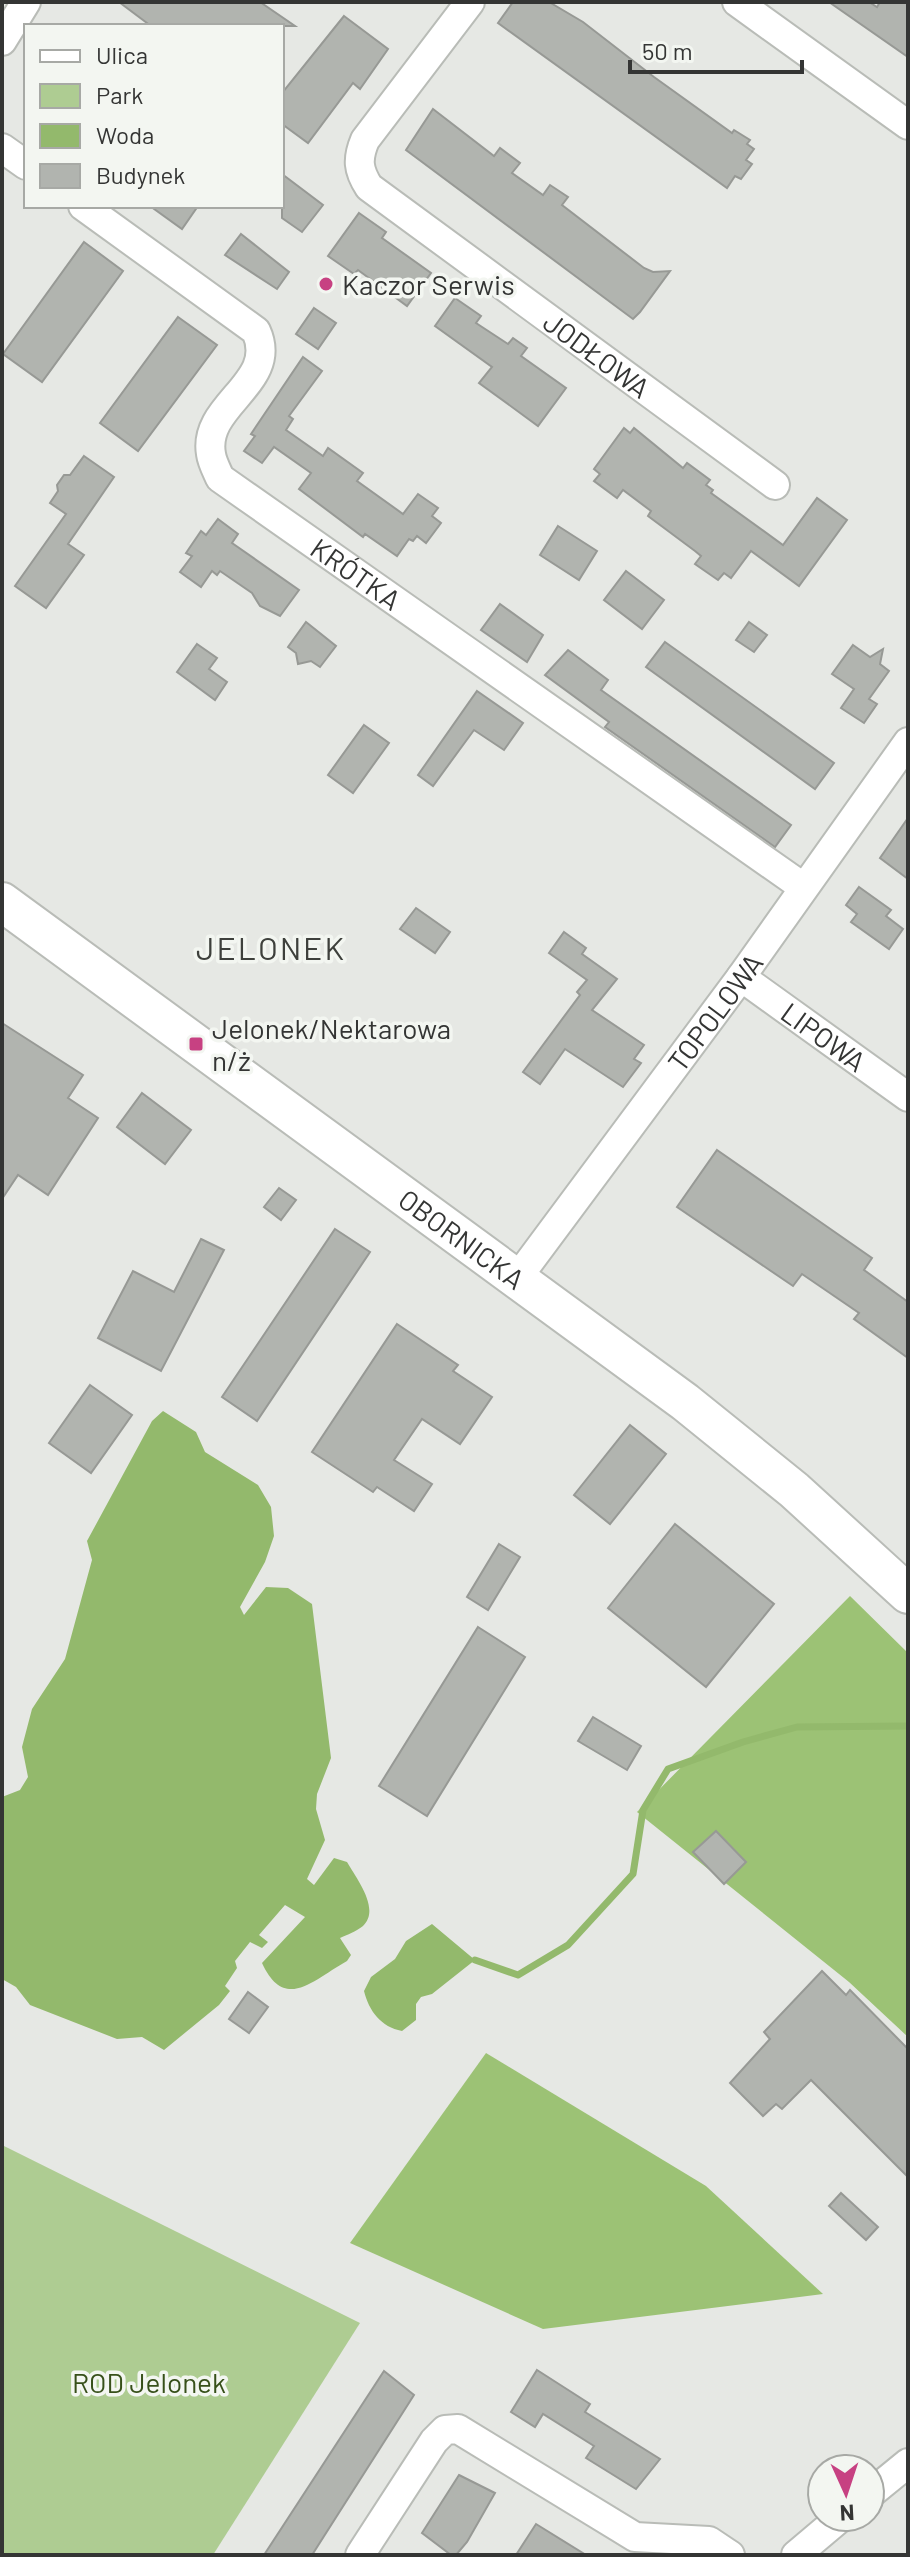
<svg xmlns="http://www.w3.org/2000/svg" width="910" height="2557" font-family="Barlow,sans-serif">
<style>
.green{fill:#aecc92}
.forest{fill:#9cc275}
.water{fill:#93b96c}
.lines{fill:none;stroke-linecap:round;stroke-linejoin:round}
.stream{stroke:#93b96c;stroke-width:7}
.building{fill:#b1b4af;stroke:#979995;stroke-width:2}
.street-casing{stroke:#b9bcb7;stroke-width:32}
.secondary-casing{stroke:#b9bcb7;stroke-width:42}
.street{stroke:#fff;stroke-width:28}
.secondary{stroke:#fff;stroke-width:38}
.poi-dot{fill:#c74182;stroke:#f3f6f1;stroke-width:3}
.labels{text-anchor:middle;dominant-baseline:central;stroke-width:7;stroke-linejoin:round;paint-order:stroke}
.poi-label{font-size:28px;fill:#343534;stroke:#f3f6f1;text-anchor:start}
.street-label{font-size:28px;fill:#343534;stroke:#f3f6f1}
.park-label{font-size:28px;fill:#37501a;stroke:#f3f6f1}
.quarter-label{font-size:32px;letter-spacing:2px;fill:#3e403c;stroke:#f3f6f1}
</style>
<rect width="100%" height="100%" fill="#e6e8e4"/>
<!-- green -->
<polygon class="green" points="2,2145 360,2323 213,2555 2,2555"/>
<!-- forest -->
<g class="forest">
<polygon points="850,1596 908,1653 908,2037 849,1982 637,1812"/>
<polygon points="486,2053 706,2186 823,2294 543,2329 350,2243"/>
</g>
<!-- water -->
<g class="water">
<path d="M163 1411 196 1432 205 1452 258 1485 271 1507 274 1536 265 1562 240 1607 244 1615 266 1587 288 1588 312 1604 331 1758 317 1794 316 1809 325 1840 307 1879 314 1885 334 1858 347 1862C356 1878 381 1909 363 1926 357 1931 347 1935 340 1938L351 1955 347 1961C314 1979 285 2013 262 1963L305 1917 285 1905 259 1935 268 1942 262 1948 250 1942 235 1961 237 1968 225 1986 230 1991 219 2005 164 2050 142 2037 117 2039 30 2005 16 1987 2 1979V1797L20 1790 28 1777 22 1747 32 1709 65 1659 92 1560 87 1541 152 1421Z"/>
<path d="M432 1924 475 1960 432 1994 421 1997 416 2004V2020L402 2031C381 2027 369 2011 364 1991L371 1977 395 1959 406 1941Z"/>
</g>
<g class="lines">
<!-- stream -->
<polyline class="stream" points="475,1960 518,1975 568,1945 633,1874 643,1810 668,1769 743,1742 797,1727 908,1726"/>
</g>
<!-- building -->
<g class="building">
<polygon points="119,2 260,2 295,26 151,26"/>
<polygon points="513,2 549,2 583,22 654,77 732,133 734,130 750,140 747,144 754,149 746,160 752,164 741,179 735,176 727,188 498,23"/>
<polygon points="829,2 869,2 877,7 880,2 908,2 908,57"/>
<polygon points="344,16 388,49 360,89 353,83 308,143 282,124 282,93"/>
<polygon points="433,109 494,156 500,148 520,163 512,173 543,195 550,185 568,197 562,205 644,268 653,272 670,271 640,312 633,319 406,150"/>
<polygon points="282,174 323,205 302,232 282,218"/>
<polygon points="150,206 198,206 182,229"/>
<polygon points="359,213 386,232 382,238 431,273 407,306 358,270 354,274 328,256"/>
<polygon points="241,234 289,272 277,289 225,255"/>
<polygon points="84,242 123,271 42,382 3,354"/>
<polygon points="455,298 481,316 476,323 508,344 513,338 527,348 521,356 566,388 538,426 479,383 492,367 435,326"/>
<polygon points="314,308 336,323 318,349 296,334"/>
<polygon points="178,317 217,345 138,451 100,423"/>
<polygon points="303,357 322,371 289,416 293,419 286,430 323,456 328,448 363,473 357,481 403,514 418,494 438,508 432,516 441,523 426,543 417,536 413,541 409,539 397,556 365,534 363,537 299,489 311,473 274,447 262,463 244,451 255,436 251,434"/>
<polygon points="624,428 630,433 634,428 683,468 687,463 710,480 706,485 713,490 711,493 783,545 817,498 847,520 799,586 751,551 731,578 724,573 718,580 695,564 701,556 695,551 648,516 651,511 623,490 617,498 594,481 600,474 594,469"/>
<polygon points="84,456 114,477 68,544 84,555 46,608 15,586 66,514 50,503 58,491 57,485 64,475 70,475"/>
<polygon points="218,519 238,534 232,543 299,590 280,616 260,606 252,593 220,571 217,575 212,571 201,587 180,572 192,556 186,553 201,531 206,535"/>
<polygon points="558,526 597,551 579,580 540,555"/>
<polygon points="626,571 664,600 642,629 604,600"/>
<polygon points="500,604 543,635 527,662 481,630"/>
<polygon points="306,622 336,646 320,667 311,661 298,664 296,653 288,647"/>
<polygon points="749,622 767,635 754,652 736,640"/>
<polygon points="665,642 834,763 815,789 646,667"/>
<polygon points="197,644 217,658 209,669 227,682 215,700 177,672"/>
<polygon points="853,645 870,657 883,649 880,664 889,671 869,699 877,704 864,723 841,708 854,689 832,674"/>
<polygon points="568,650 608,680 601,690 791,825 775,847 605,727 609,722 545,675"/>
<polygon points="477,691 523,723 504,750 474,730 433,786 418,775"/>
<polygon points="364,725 389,743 353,793 328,775"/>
<polygon points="908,818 908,879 880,858"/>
<polygon points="859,887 891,910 886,916 903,929 889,949 851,922 857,914 846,905"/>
<polygon points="416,908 450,932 435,953 400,929"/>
<polygon points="564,932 586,948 582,954 617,979 592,1010 644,1045 634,1059 641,1063 623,1087 565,1049 540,1084 523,1072 580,995 577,992 587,980 549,953"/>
<polygon points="2,1023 83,1075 68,1098 98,1118 48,1195 18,1175 2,1199"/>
<polygon points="142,1093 191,1130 165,1164 117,1127"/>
<polygon points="717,1150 872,1258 864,1270 908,1302 908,1358 854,1319 859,1313 802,1274 793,1286 677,1207"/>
<polygon points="279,1188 296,1200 281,1220 264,1207"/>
<polygon points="335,1229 370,1252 257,1421 222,1397"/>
<polygon points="201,1239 224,1250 161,1371 98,1338 133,1271 174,1292"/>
<polygon points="397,1324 458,1365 453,1371 492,1397 460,1444 422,1419 394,1460 432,1484 414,1511 377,1487 373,1492 312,1452"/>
<polygon points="90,1385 132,1415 91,1473 49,1443"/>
<polygon points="630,1425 666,1454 610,1524 574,1495"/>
<polygon points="675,1524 774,1604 706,1687 608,1608"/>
<polygon points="499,1544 520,1557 488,1610 467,1597"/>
<polygon points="478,1627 525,1657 427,1816 379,1786"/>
<polygon points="593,1717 641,1746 627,1770 578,1741"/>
<polygon points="716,1831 746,1862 724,1884 693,1852"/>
<polygon points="822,1971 846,1995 850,1990 908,2049 908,2177 811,2080 782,2109 776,2104 763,2116 730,2083 770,2039 764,2032"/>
<polygon points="248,1992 268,2007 249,2033 229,2019"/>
<polygon points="841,2193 878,2227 866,2240 829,2206"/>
<polygon points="537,2370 590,2404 585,2412 660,2459 636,2489 586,2458 594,2446 543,2414 535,2427 511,2412"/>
<polygon points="384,2371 414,2395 312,2555 264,2555"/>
<polygon points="459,2475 495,2493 467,2542 456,2555 451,2555 422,2533"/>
<polygon points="536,2524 586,2555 516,2555"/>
</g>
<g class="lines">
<defs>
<g id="street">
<path id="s1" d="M470 2 365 140C357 159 358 170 369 187L775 485"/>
<polyline points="737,2 908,125"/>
<polyline points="2,41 26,2"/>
<polyline points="2,148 26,165"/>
<path id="s2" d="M83 206 256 331C280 383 202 404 211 454 212 462 217 471 220 478L803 887"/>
<path id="s3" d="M741 977 908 1097"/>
<path id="s4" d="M518 1277 741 977 908 742"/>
<polyline points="870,2494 908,2463"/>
<polyline points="360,2555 434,2441 445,2430 458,2429 635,2537 709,2541 730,2555"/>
<polyline points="796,2555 841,2517"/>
</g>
<g id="secondary">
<path id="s5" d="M2 902 685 1402 794 1490 908 1594"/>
</g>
</defs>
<!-- street casing -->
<use href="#street" class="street-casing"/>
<!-- secondary casing -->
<use href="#secondary" class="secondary-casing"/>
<!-- street -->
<use href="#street" class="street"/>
<!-- secondary -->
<use href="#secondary" class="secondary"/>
</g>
<!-- markers -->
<g class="poi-dot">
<circle cx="326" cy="284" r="8"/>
<rect x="188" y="1036" width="16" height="16" rx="4"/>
</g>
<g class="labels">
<!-- poi labels -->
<g class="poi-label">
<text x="342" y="284">Kaczor Serwis</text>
<text x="212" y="1028">Jelonek/Nektarowa<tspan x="212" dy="32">n/ż</tspan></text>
</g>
<!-- street labels -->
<g class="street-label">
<text stroke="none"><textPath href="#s1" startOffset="506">JODŁOWA</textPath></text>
<text stroke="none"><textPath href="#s2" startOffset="544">KRÓTKA</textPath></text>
<text stroke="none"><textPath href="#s4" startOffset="330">TOPOLOWA</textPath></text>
<text stroke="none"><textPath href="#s3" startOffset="102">LIPOWA</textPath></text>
<text stroke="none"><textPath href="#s5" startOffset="570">OBORNICKA</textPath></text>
</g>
<!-- park labels -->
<g class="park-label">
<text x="149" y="2382">ROD Jelonek</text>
</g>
<!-- quarter labels -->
<g class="quarter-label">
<text x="271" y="947">JELONEK</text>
</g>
</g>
<!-- border -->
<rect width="910" height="2557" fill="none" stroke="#343534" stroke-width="8"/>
<!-- legend -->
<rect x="24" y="24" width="260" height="184" fill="#f3f6f1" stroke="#a7a9a5" stroke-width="2"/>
<rect x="40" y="50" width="40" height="12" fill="#ffffff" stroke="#a7a9a5" stroke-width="2"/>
<text x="96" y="64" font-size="24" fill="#343534">Ulica</text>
<rect x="40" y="84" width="40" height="24" fill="#aecc92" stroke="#a7a9a5" stroke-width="2"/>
<text x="96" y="104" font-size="24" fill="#343534">Park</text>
<rect x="40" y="124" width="40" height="24" fill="#93b96c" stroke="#a7a9a5" stroke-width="2"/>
<text x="96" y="144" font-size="24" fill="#343534">Woda</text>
<rect x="40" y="164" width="40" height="24" fill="#b1b4af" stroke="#a7a9a5" stroke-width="2"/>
<text x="96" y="184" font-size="24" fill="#343534">Budynek</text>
<!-- north arrow -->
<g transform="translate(846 2493) rotate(177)"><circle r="38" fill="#f3f6f1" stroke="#a7a9a5" stroke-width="2"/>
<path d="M0-6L14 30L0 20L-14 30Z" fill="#c74182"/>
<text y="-12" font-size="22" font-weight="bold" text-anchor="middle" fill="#343534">N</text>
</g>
<!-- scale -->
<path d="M630 60v12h172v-12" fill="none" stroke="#343534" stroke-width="4"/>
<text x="642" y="60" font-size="24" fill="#343534" stroke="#f3f6f1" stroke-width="6" paint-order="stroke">50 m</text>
</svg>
